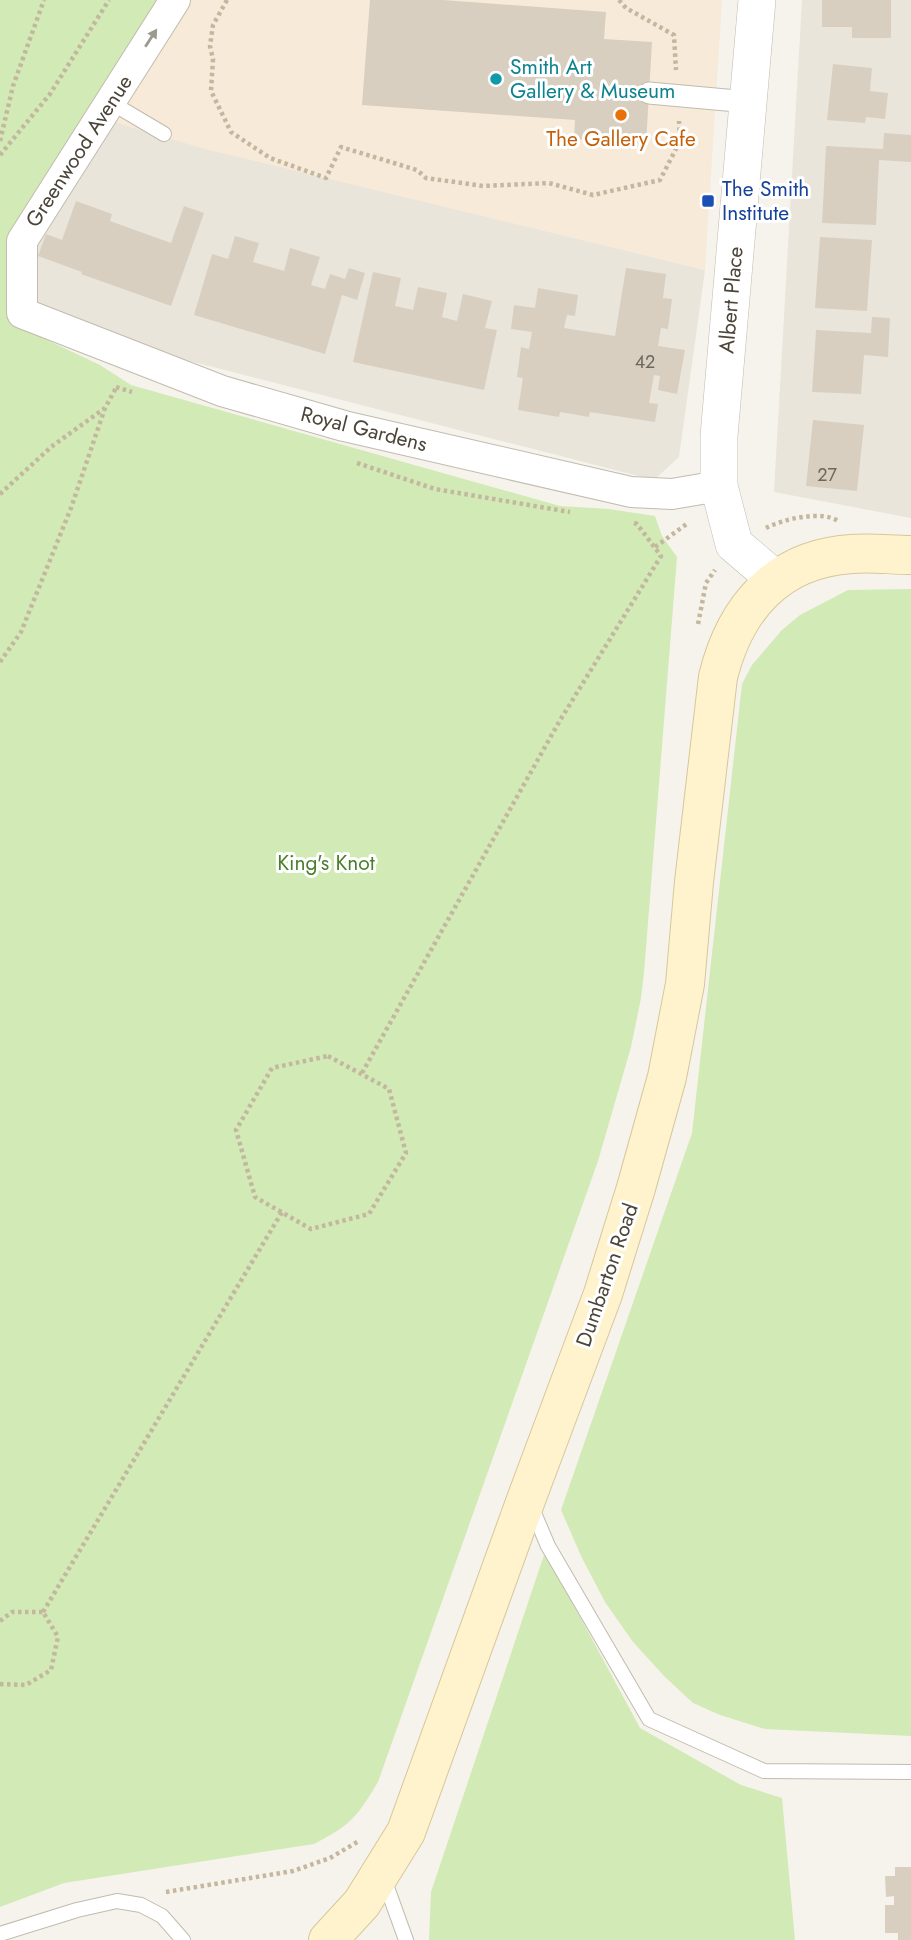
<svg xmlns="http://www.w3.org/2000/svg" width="911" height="1940" font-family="Jost,sans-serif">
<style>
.residential{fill:#eae5da}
.commercial{fill:#f7ead8}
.green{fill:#d2eab5}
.building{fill:#d8cfc1}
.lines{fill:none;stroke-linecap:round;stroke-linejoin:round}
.service-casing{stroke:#c2bbae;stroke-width:16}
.pedestrian-casing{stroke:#c2bbae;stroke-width:23}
.minor-casing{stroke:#c2bbae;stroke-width:32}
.tertiary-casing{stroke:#c2bbae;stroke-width:38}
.secondary-casing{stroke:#d6c79b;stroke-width:40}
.path{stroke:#c4b79f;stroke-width:4.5;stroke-dasharray:3.5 3.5;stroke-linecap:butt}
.service{stroke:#fff;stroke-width:14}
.pedestrian{stroke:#fff;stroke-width:21}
.minor{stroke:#fff;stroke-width:30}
.tertiary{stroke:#fff;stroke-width:37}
.secondary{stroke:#fff3cd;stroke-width:38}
.oneway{fill:#9c9892}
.culture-dot{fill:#0f9aa8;stroke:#fff;stroke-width:2.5}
.food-dot{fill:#e8710a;stroke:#fff;stroke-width:2.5}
.transit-dot{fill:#1a4fb4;stroke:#fff;stroke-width:2.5}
.labels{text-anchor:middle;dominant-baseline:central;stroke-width:6;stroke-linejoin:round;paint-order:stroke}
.number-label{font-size:18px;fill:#6e675b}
.culture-label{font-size:21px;fill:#0d838f;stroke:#fff;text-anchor:start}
.food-label{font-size:21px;fill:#c56008;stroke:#fff}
.street-label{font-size:21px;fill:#4b4439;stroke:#fff}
.transit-label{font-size:21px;fill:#164399;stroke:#fff;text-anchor:start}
.park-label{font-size:21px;fill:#4a7f2a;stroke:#fff}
</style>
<rect width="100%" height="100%" fill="#f6f3ec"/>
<!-- residential -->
<g class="residential">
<polygon points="802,0 911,0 911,518 774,492"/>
<polygon points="114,121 705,270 679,457 654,480 158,353 29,305 35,239"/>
</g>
<!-- commercial -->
<polygon class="commercial" points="187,0 722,0 705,270 205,149 100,118"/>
<!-- green -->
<g class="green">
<path d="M0 0H161L9 244V322L100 365 131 385 560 506 609 509 655 516 662 536 677 557 644 973 641 998 631 1047 598 1161 378 1782C357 1817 351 1825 314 1844L64 1883 0 1907Z"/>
<polygon points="911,589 911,1736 765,1729 720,1715 693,1703 665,1677 633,1642 605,1602 582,1558 561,1510 692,1133 742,684 752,665 782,630 800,615 848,590"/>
<polygon points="545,1552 640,1728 741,1785 782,1798 795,1940 429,1940 431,1892"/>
</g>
<!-- building -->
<g class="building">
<polygon points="370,0 443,0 606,12 604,39 652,42 646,144 574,139 575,120 362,105"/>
<polygon points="822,0 891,0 891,38 852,38 852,27 822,27"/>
<polygon points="833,64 872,68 870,91 888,93 885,119 866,117 865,123 827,120"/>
<polygon points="884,133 911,135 911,162 879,160 876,225 822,223 826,146 883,149"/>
<polygon points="76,201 112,214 110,221 171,243 184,206 204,213 171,306 81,274 82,272 38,256 46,234 62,240"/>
<polygon points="235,236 259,243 253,262 284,271 290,248 320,257 311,285 325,289 330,274 345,279 349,268 365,273 357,300 342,295 325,354 194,315 212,254 228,259"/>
<polygon points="820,237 872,240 867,311 815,308"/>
<polygon points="626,268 666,274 663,298 672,299 668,329 661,328 658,346 685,350 677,394 658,390 660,376 654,375 649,403 658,404 655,422 590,412 589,417 560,412 559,417 518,410 523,378 517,377 521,347 529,349 532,332 511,329 514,305 535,308 538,288 578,295 575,316 567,315 564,328 615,336"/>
<polygon points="373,272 401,278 395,306 413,310 418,287 447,293 442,317 457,321 463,294 492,301 485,328 497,330 484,390 353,362"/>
<polygon points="872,317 890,318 888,357 864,355 861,394 812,392 816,330 871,333"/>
<polygon points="813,420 864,425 857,491 806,486"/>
<polygon points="895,1867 911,1867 911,1940 898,1940 898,1933 885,1933 885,1905 894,1905 894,1896 886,1897 885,1876 895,1876"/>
</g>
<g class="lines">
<defs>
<g id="service">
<polyline points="110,102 164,134"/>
<polyline points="531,1506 548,1546 649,1719 764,1771 911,1772"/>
<polyline points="384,1879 406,1940"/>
<polyline points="0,1934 77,1910 117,1901 141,1905 162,1916 183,1940"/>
</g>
<polyline id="pedestrian" points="649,93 748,102"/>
<polyline id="minor" points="175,0 22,241 22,313 222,391 344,426 631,492 672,494 719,486"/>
<polyline id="tertiary" points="757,0 719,436 719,486 734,544 775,579"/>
<path id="secondary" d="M328 1940 362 1903 406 1832 527 1497 603 1294 636 1188 667 1077 685 984 694 882 718 677C735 608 777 559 851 554 871 552 891 555 911 555"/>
</defs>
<!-- service casing -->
<use href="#service" class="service-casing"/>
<!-- pedestrian casing -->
<use href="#pedestrian" class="pedestrian-casing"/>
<!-- minor casing -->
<use href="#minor" class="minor-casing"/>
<!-- tertiary casing -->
<use href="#tertiary" class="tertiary-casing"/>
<!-- secondary casing -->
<use href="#secondary" class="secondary-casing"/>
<!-- path -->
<g class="path">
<polyline points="227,0 213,25 210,46 213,59 211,91 231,132 270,158 326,178 341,147 417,170 426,178 483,186 549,183 593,195 660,180 680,141 679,121"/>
<polyline points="619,0 626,8 674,35 676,70"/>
<polyline points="0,141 13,86 44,0"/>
<polyline points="0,155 50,94 109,0"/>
<polyline points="116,387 132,392"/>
<polyline points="357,463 435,489 570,512"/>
<polyline points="0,494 51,447 105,408"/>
<path d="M766 528C783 519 822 510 838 521"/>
<polyline points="655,547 688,523"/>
<polyline points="698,624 706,583 715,570"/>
<polyline points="0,662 21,632 71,508 105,408 117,386"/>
<polygon points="328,1056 389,1089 406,1153 369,1214 311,1229 255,1197 236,1130 272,1068"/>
<polyline points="362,1073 559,722 661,556 637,524 634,523"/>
<polyline points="43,1612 282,1212"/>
<polyline points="0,1621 12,1612 43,1612"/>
<polyline points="0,1684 26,1685 51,1670 58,1637 43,1612"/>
<polyline points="166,1892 293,1871 330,1858 359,1841"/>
</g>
<!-- service -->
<use href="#service" class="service"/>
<!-- pedestrian -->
<use href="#pedestrian" class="pedestrian"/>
<!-- minor -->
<use href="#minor" class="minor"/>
<!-- tertiary -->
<use href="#tertiary" class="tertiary"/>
<!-- secondary -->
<use href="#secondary" class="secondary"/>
</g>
<!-- one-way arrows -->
<defs><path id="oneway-solid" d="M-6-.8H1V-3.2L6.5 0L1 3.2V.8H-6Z" transform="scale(1.75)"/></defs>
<use class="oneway" href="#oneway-solid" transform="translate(151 38) rotate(-57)"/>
<!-- markers -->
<circle class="culture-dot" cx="496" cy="79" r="7"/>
<circle class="food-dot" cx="621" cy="115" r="7"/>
<rect class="transit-dot" x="701" y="194" width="14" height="14" rx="3.5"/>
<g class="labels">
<!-- number labels -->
<g class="number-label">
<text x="645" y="362">42</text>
<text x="827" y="475">27</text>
</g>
<!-- culture labels -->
<g class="culture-label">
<text x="510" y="67">Smith Art<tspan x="510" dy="24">Gallery &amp; Museum</tspan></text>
</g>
<!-- food labels -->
<g class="food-label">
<text x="621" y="139">The Gallery Cafe</text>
</g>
<!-- street labels -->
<g class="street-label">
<text transform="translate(79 151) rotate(-57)">Greenwood Avenue</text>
<text transform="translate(731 300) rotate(-85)">Albert Place</text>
<text transform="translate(364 429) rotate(14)">Royal Gardens</text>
<text transform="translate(607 1275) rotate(-71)">Dumbarton Road</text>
</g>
<!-- transit labels -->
<g class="transit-label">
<text x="722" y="189">The Smith<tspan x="722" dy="24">Institute</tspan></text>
</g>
<!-- park labels -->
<g class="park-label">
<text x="326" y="863">King's Knot</text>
</g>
</g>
</svg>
